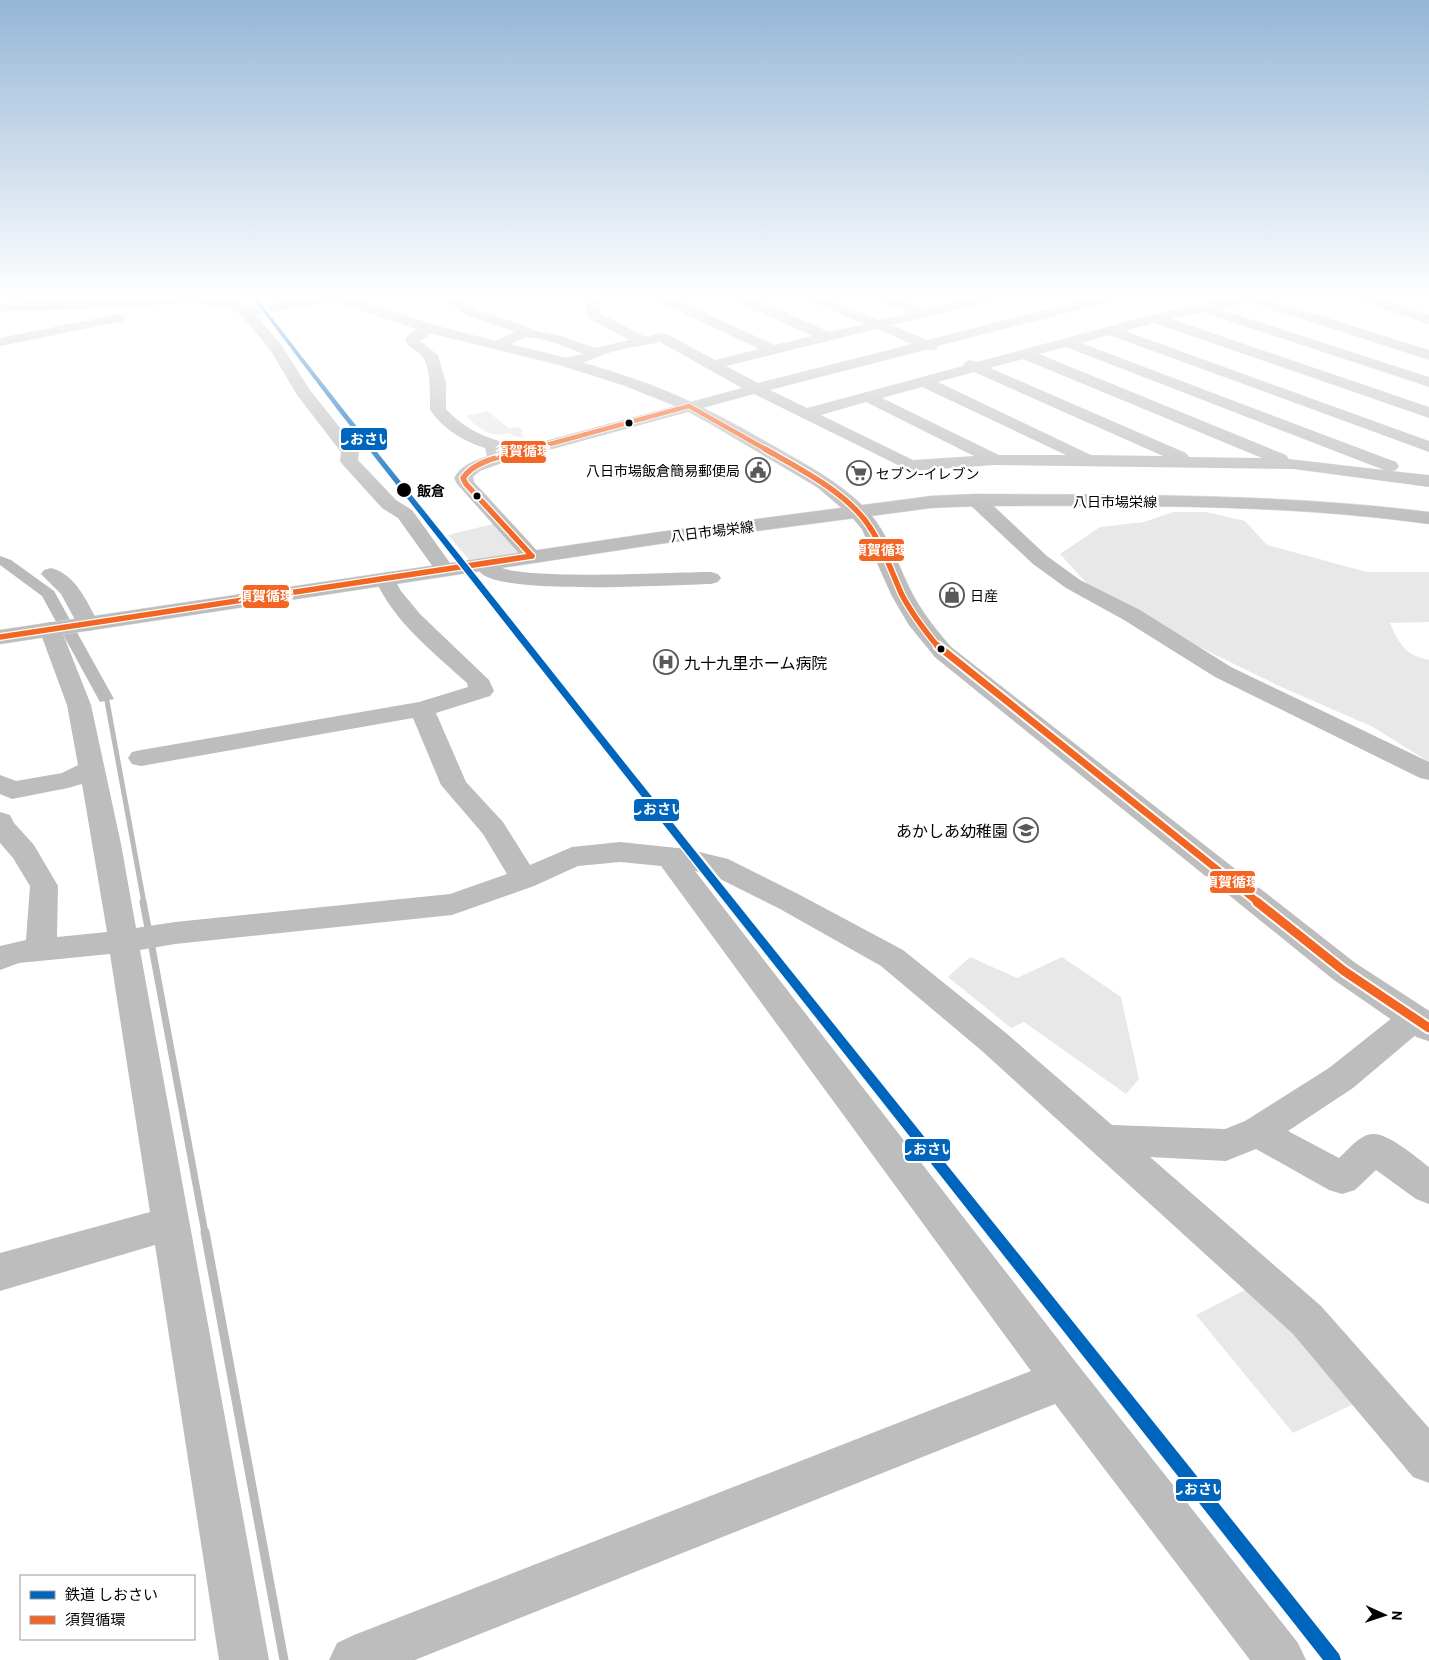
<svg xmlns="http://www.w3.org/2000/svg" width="1429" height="1660" font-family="Barlow,'Noto Sans JP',sans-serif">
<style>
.green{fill:#e8e8e8}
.water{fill:#bababa}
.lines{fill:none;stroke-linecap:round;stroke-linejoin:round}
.stream-far2{stroke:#bababa;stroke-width:5}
.stream-far1{stroke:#bababa;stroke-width:7}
.stream{stroke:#bababa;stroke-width:9}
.major-casing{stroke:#dbdbdb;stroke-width:1}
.highway-casing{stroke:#dbdbdb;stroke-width:1}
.minor{fill:#bdbdbd;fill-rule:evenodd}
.major{fill:#bdbdbd;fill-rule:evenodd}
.highway{fill:#bdbdbd;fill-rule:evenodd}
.bus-1-far3-casing{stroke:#fff;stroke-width:6}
.bus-1-far2-casing{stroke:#fff;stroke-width:8}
.bus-1-far1-casing{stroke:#fff;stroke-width:11}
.bus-1-casing{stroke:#fff;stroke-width:13}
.bus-1-far3{stroke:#f26522;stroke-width:4.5}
.bus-1-far2{stroke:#f26522;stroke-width:5.5}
.bus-1-far1{stroke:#f26522;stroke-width:7}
.bus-1{stroke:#f26522;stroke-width:9}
.rail-1-casing{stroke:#fff;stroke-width:3}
.rail-1{fill:#0065bd;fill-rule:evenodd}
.bus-dot{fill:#000;stroke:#fff;stroke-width:2}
.labels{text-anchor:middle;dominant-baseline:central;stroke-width:5;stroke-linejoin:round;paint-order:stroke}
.far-poi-label{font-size:14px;fill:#000;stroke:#fff;text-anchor:start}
.far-stop-label{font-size:14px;font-weight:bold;fill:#000;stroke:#fff;text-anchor:start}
.far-street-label{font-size:14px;fill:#000;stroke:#fff}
.poi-label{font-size:16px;fill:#000;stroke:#fff;text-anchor:start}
.line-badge{stroke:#fff;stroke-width:2}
.badge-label{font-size:14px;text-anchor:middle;font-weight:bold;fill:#fff}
</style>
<rect width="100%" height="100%" fill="#fff"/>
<!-- green -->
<g class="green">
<path d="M487 411 509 428 517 427 523 430 521 433 525 438 517 437 508 433C491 439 477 427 466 416Z"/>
<path d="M1173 512H1206L1245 521 1267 545 1367 572H1429V622L1390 623C1399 644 1405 655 1429 660V762L1373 727 1279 686 1101 599 1060 554 1100 527 1144 522Z"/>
<polygon points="493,524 496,525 520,554 470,561 448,535"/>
<polygon points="970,957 1017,978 1062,957 1121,997 1139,1079 1126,1094 1024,1022 1011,1028 948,977"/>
<polygon points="1261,1282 1362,1400 1293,1433 1196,1315"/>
</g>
<!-- water -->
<polygon class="water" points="0,556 11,560 54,591 114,699 100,702 42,596 0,565"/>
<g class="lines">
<!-- stream-far2 -->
<polyline class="stream-far2" points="103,694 107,701 144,903"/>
<!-- stream-far1 -->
<g class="stream-far1">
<polyline points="143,902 149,933"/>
<polyline points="151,942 205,1233"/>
</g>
<!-- stream -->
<polyline class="stream" points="205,1232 284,1660"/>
<defs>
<g id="major">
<polygon points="1358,297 1378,297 1429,315 1429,324 1360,300"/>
<path d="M976 494C1128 495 1278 493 1429 512V524C1320 509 1211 506 1101 506 1044 506 988 505 931 508L659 544 0 644V630L659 532 931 496Z"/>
</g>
<path id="highway" d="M328 297C366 297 401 316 437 326 503 344 570 356 634 379 685 396 730 421 777 448 807 465 839 482 864 507 888 531 898 566 913 595 924 615 937 631 951 647L1355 963 1429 1011V1041L1417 1037 1333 979 935 657 909 625 892 596 862 529 850 515 817 487 709 423 683 409 623 385 560 365 426 332 330 300Z"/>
</defs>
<!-- major casing -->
<use href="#major" class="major-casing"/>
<!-- highway casing -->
<use href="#highway" class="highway-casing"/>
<!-- minor -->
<g class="minor">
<path d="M155 297C185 297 222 291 248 307L308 297H340L333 301 256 315 282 346 310 390 356 448 359 452 358 460 396 500 412 510 455 570 452 574 445 576 438 574 398 518 382 508 343 465 340 461 341 452 297 395 271 351 241 315 229 308 192 303 94 309 0 311V303Z"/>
<path d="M439 297H456L478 310 531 328 533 330 562 336 595 348 629 340 588 318 586 315 585 297H599L600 313 645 337 662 333 667 334 715 360 759 349 656 300 654 297H672L774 345 813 336 734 300 732 297H751L829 332 864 324 808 300 806 297H825L879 320 910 313 878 300 876 297H895L925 309 973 297H997L995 300 892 325 927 340 1095 297H1119L1117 300 938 346 936 350H925L770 390 807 408 963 366 965 362 970 360 977 362 1155 314 1235 297H1261L1429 350V360L1250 302 1219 309 1429 377V387L1202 312 1171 319 1429 407V418L1154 323 1125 331 1429 441V452L1109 335 1081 343 1396 462 1399 466 1396 470 1392 471 1429 475V487L1293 469 995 465 910 471 754 394 502 463 480 471 473 477 474 482 542 556 539 560 532 562 525 560 457 484 454 478C461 465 473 461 487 456L485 448C463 441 443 429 430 410 430 396 431 366 422 356 416 350 408 348 405 340 411 331 425 323 436 326L438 329 420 341 438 355 446 383V409C461 425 478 435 499 441L503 452 742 388 660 342C642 346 623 348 605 354 591 359 575 369 560 365L557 362 560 359 583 354C571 349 537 335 526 338 514 340 506 351 493 348L491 345 493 342 515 332 468 316ZM877 329 912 344 758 383 726 366ZM1066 347 1384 470 1289 459 1286 455 1039 354ZM1023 359 1262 458 1189 457 1186 453 990 368ZM974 372 1163 456 1091 455 938 382ZM922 387 1066 455H999L882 398ZM866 402 974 456 913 460 821 415Z"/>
<polygon points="119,314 124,315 126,318 124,321 0,346 0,338"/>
<polygon points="976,494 983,496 1047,556 1080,580 1140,610 1231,667 1429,762 1429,780 1420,778 1215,677 1124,620 1066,588 1033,564 969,504 967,500 969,496"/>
<path d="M486 558 493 560C494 560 497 565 498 566 519 581 677 572 711 572L718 574 721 578 718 582 711 584C671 585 508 595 482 574 479 572 477 567 476 564L479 560Z"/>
<path d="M51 568C76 574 88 604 99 624L96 629 88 631 80 629 61 594 41 574 44 570Z"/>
<path d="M385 573 392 575 401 591 420 614 489 680 494 691 490 696 436 713 466 782 503 822 530 865 572 847 620 842 687 849 728 859 800 895 903 950 1006 1033 1112 1125 1225 1129 1245 1121 1329 1068 1402 1010 1413 1006 1424 1010 1429 1019 1424 1028 1353 1088 1288 1131 1339 1158C1348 1150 1361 1133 1374 1134 1389 1134 1417 1158 1429 1167V1204L1416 1199 1376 1170 1355 1190 1342 1194 1329 1190 1256 1149 1226 1161 1150 1157 1321 1306 1429 1428V1483L1413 1477 1293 1334 982 1051 881 966 780 909 710 874 695 871 1078 1365 1298 1643 1306 1660H1250L1055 1404 415 1660H329L337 1643 354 1635 1031 1371 661 866 620 862 578 866 534 886 452 915 175 944 140 950 269 1660H219L155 1245 0 1291V1253L150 1212 110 954 19 963 0 970V946L26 940 30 886 13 858 0 843V812L10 815 14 823 34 845 58 886 57 937 107 932 82 784 68 788 12 799 0 794V775L16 781 62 773 78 765 67 705 39 629 42 624 50 622 58 624 61 629 91 705 121 844 136 928 175 922 450 894 507 874 483 834 441 785 413 718 141 766 132 764 128 758 132 752 141 750 419 702 468 687 467 683C433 652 394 622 375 579L378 575Z"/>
</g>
<!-- major -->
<use href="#major" class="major"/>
<!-- highway -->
<use href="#highway" class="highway"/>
<defs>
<g id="bus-1-far3">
<polyline points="689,406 767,450"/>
<polyline points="528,450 689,406"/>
</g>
<g id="bus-1-far2">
<path d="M765 449C800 469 850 494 871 529 884 549 892 573 902 595 912 614 925 631 939 648"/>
<path d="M532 556 466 484 463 478C476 458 511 455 532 449"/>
<polyline points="0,637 532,556"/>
</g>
<polyline id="bus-1-far1" points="938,646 1259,903"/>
<polyline id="bus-1" points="1257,902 1344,971 1429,1028"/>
</defs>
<!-- bus-1-far3 casing -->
<use href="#bus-1-far3" class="bus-1-far3-casing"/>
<!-- bus-1-far2 casing -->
<use href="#bus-1-far2" class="bus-1-far2-casing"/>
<!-- bus-1-far1 casing -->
<use href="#bus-1-far1" class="bus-1-far1-casing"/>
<!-- bus-1 casing -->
<use href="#bus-1" class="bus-1-casing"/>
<!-- bus-1-far3 -->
<use href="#bus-1-far3" class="bus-1-far3"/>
<!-- bus-1-far2 -->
<use href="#bus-1-far2" class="bus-1-far2"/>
<!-- bus-1-far1 -->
<use href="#bus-1-far1" class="bus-1-far1"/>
<!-- bus-1 -->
<use href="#bus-1" class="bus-1"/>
<defs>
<path id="rail-1" d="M252 297H256C337 404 422 507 505 612 781 961 1062 1306 1339 1654L1341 1660H1323L697 867 340 413Z"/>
</defs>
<!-- rail-1 casing -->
<use href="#rail-1" class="rail-1-casing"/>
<!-- rail-1 -->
<use href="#rail-1" class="rail-1"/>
</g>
<!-- sky -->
<linearGradient id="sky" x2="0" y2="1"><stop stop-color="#95b6d6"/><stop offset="0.56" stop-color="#fff"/><stop offset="1" stop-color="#fff" stop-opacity="0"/></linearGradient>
<rect width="1429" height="530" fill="url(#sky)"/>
<!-- icons -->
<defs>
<symbol id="civic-ring" viewBox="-11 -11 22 22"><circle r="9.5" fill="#fff" stroke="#595959" stroke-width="1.5"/><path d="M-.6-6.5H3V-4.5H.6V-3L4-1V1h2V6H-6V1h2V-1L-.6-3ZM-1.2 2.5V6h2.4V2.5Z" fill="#595959"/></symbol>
<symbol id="supermarket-ring" viewBox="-11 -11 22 22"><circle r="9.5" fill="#fff" stroke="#595959" stroke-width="1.5"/><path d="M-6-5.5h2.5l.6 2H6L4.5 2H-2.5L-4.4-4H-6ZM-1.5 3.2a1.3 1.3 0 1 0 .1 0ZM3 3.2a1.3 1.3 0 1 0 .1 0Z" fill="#595959"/></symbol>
<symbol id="shop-ring" viewBox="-11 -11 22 22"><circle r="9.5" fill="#fff" stroke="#595959" stroke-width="1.5"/><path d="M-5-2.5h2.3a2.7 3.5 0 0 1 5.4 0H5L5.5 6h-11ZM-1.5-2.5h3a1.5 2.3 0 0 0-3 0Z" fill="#595959"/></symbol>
<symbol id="hospital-ring" viewBox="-11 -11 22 22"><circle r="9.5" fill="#fff" stroke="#595959" stroke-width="1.5"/><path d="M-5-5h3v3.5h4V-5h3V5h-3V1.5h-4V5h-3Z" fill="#595959"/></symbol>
<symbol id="school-ring" viewBox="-11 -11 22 22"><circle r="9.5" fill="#fff" stroke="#595959" stroke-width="1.5"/><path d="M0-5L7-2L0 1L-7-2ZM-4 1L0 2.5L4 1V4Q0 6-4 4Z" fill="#595959"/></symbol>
</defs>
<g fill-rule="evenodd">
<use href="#civic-ring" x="744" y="456" width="28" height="28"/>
<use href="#supermarket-ring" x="845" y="459" width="28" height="28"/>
<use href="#shop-ring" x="938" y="581" width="28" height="28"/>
<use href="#hospital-ring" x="652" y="648" width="28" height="28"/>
<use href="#school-ring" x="1012" y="816" width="28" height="28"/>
</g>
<!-- markers -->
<g class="bus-dot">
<circle cx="629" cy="423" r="4.5"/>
<circle cx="404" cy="490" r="8"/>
<circle cx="477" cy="496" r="4.5"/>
<circle cx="941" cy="649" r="4.5"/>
</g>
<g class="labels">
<!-- far-poi labels -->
<g class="far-poi-label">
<text x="740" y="470" text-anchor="end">八日市場飯倉簡易郵便局</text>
<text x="876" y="473">セブン-イレブン</text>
<text x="970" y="595">日産</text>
</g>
<!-- far-stop labels -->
<g class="far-stop-label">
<text x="417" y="490">飯倉</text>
</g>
<!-- far-street labels -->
<g class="far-street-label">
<text x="1115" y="501">八日市場栄線</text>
<text transform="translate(712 531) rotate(-7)">八日市場栄線</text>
</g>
<!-- poi labels -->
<g class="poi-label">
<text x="684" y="662">九十九里ホーム病院</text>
<text x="1008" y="830" text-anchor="end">あかしあ幼稚園</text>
</g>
</g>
<g class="line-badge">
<rect x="340" y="427" width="48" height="24" rx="5" fill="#0065bd"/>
<rect x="500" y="440" width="47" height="24" rx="5" fill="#f26522"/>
<rect x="858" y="538" width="47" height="24" rx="5" fill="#f26522"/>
<rect x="242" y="584" width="48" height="25" rx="5" fill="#f26522"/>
<rect x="633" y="798" width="47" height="24" rx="5" fill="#0065bd"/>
<rect x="1209" y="870" width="47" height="24" rx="5" fill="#f26522"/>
<rect x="904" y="1138" width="47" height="24" rx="5" fill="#0065bd"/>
<rect x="1175" y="1478" width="47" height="24" rx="5" fill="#0065bd"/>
</g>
<g class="badge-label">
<text x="364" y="444">しおさい</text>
<text x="523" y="456">須賀循環</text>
<text x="881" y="555">須賀循環</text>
<text x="266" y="601">須賀循環</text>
<text x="657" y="814">しおさい</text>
<text x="1232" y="887">須賀循環</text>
<text x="927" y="1154">しおさい</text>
<text x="1198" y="1494">しおさい</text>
</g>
<!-- legend -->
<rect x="20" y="1575" width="175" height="65" fill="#ffffff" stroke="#999999"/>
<rect x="30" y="1591" width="25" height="8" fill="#0065bd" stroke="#999999"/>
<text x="65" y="1600" font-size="15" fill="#000000">鉄道 しおさい</text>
<rect x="30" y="1616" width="25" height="8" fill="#f26522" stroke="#999999"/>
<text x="65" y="1625" font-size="15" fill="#000000">須賀循環</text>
<!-- north arrow -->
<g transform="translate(1384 1615) rotate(93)" stroke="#ffffff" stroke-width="4" paint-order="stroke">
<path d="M0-4L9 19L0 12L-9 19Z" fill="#000000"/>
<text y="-8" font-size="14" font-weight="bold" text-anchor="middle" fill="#000000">N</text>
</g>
</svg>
